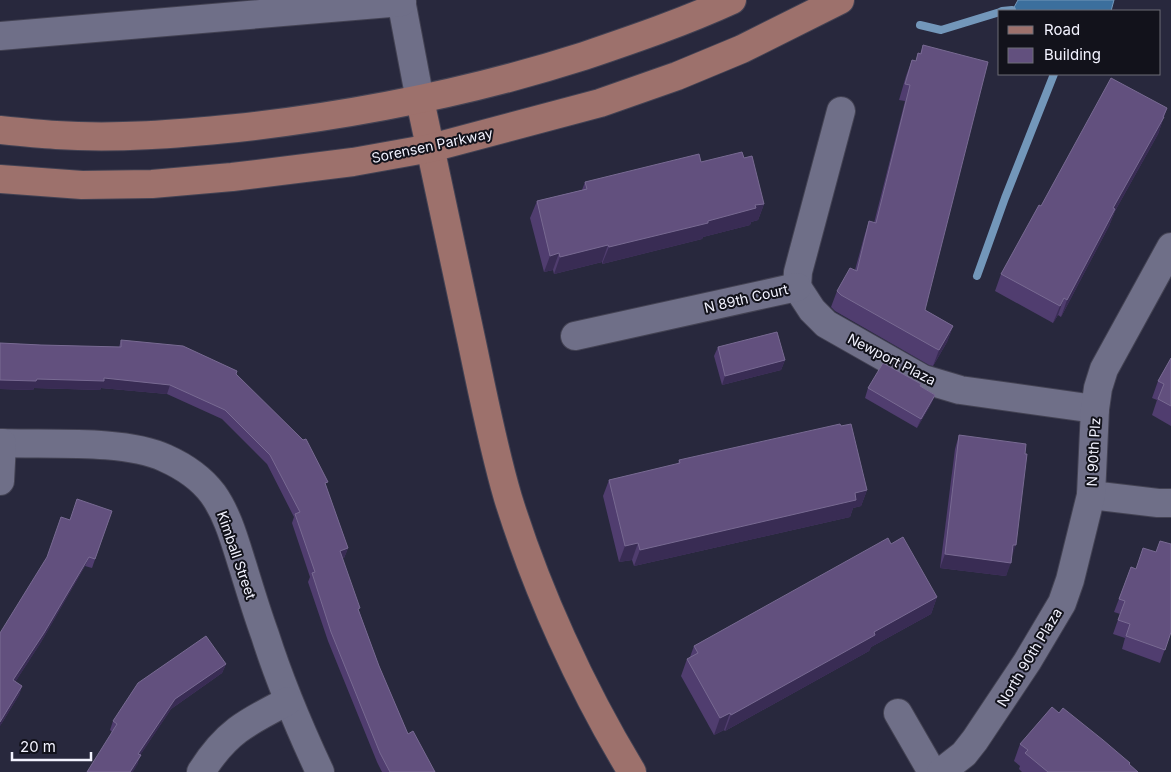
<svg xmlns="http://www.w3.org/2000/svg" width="1171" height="772" font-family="Inter,sans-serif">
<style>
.water{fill:#3c6f9d;stroke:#7397ba}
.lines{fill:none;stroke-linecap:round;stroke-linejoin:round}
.stream{stroke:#7397ba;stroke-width:8}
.minor-casing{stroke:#434253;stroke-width:30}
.major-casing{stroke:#434253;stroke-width:30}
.minor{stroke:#6f6f88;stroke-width:28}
.major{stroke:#9d716c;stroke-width:28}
.wall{fill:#503d6f}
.shaded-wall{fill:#392c54}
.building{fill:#62507e;stroke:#786a92}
.labels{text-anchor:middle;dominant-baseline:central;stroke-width:4;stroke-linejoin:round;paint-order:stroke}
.street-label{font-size:14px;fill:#f3f3ff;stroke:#12121b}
</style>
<rect width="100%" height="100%" fill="#28283d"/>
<!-- water -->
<polygon class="water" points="1018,0 1114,0 1111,11 1012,11"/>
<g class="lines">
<!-- stream -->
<g class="stream">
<polyline points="1002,11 1012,10"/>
<polyline points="920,25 941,30 1000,12"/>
<polyline points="977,276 1005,198 1054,74"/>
</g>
<defs>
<g id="minor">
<polyline points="401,0 420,100"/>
<polyline points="0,36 402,2"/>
<polyline points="797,287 812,310 826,324 923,379 960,390 1095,409"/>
<polyline points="797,287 798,272 841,111"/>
<polyline points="575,336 797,287"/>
<path d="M0 443C46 445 124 439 165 458 183 466 201 478 213 494 228 515 235 542 243 567 250 590 257 613 265 635 280 682 299 727 320 772"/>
<polyline points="0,481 2,443"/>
<polyline points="1091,495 1158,503 1171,503"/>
<polyline points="898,713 932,772"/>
<path d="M201 772C226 732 247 722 288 701"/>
<polyline points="941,772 964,754 975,740 1027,662 1062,603 1070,580 1091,495 1095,409 1098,388 1104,369 1171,247"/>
</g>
<g id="major">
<path d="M420 100C437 181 454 262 472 343 483 395 493 447 508 498 537 591 581 688 632 772"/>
<path d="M0 130C19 132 38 134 56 135 116 139 178 134 237 128 355 115 471 92 584 56 634 39 684 22 732 0"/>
<polyline points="0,179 82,185 152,184 232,177 353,162 431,148 600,103 677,76 742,49 840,0"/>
</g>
</defs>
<!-- minor casing -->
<use href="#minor" class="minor-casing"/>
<!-- major casing -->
<use href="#major" class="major-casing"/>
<!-- minor -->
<use href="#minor" class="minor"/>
<!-- major -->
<use href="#major" class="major"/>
</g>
<!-- wall -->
<g class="wall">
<polygon points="923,45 925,310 953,326 947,342 933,366 929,365 835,311 831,307 837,291 855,270 864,237 869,221 874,223 905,101 899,100 906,76 912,60 916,61 918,53 920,54"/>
<polygon points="1167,108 1158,134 1115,211 1109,226 1061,317 1058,315 1053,323 995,291 1001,274 1041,206"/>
<polygon points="744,158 764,204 758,220 751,222 750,225 703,237 702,239 602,264 602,262 554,274 553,270 544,272 530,218 537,201 582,190 585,182 701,162"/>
<polygon points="121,340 236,375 326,487 348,548 344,558 342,558 359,611 379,666 408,734 435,772 382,772 377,762 328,641 308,582 310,577 292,523 294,517 267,464 222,419 167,394 101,388 100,390 34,388 33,390 0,389 0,343 41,345 119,347"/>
<polygon points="718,347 785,360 781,370 722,385 714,356"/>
<polygon points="1171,358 1171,426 1152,415 1157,400 1152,398 1158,381"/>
<polygon points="920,386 935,395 931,404 917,428 865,398 868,388"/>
<polygon points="959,435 1011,559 1006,576 940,568 955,449"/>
<polygon points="679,460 867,490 861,506 853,508 850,517 634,566 632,560 619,562 603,496 609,480 678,464"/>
<polygon points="112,511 92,568 85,566 41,642 15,682 22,686 19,695 0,726 70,520"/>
<polygon points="891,544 937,597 931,614 871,647 869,651 725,731 724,730 714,735 681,676 687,659 690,657 694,646"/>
<polygon points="1131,567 1171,632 1160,663 1122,649 1125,638 1113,634 1120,614 1114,612"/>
<polygon points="226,664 222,673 171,709 140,755 137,765 112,732 110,730 113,721"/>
<polygon points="1059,713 1130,763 1129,765 1138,772 1022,772 1019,769 1020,766 1014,761 1020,744"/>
</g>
<!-- shaded-wall -->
<g class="shaded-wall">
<polygon points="1167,108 1158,134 1115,211 1109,226 1061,317 1067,300 1113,208"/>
<polygon points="764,204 758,220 751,222 750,225 703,237 702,239 602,264 609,247 708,221 755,205"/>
<polygon points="608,245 602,262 554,274 560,257"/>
<polygon points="559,253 553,270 544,272 550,256"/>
<polygon points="1064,298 1058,315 1053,323 1060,306"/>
<polygon points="953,326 947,342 933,366 939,350"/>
<polygon points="785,360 781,370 722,385 725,376"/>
<polygon points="104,378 170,385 167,394 101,388 100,390 34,388 33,390 0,389 0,380"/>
<polygon points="935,395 931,404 917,428 921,419"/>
<polygon points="867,490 861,506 853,508 850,517 634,566 640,550"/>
<polygon points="638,543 632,560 619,562 625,546"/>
<polygon points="1013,545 1016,545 1011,559"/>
<polygon points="348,548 344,558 336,560 340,551"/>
<polygon points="945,554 1011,563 1006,576 940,568"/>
<polygon points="89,557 85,566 41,642 10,690 13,680"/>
<polygon points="937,597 931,614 871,647 869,651 725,731 731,715 874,632"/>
<polygon points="226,664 222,673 171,709 135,763 138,754 175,699"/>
<polygon points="22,686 19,695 0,726 0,722"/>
<polygon points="730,713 724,730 714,735 720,718"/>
<polygon points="141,755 137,765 133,772 130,772"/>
</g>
<!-- building -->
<g class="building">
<polygon points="923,45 988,62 925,310 953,326 939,350 935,348 841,295 837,291 850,268 857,271 869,221 876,223 910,85 905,84 912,60 916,61 918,53 921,54"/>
<polygon points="1111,78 1167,108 1163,117 1164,117 1113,208 1115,209 1067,300 1064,298 1060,306 1001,274 1039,205 1041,206"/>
<polygon points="742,152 744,158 752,156 764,204 755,205 756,208 708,221 708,223 609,247 608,245 560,257 559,253 550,256 537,201 587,189 585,182 699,154 701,162"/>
<polygon points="777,332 785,360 725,376 718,347"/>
<polygon points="121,340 183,346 237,371 236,374 303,440 306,439 328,482 325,483 348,548 340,551 360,608 358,609 379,666 408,734 413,731 435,772 390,772 380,753 331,632 312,573 315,572 295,514 300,512 270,455 225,410 170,385 104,378 104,381 37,379 36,381 0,380 0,343 41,345 121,347"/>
<polygon points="1171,358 1171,406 1158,399 1164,384 1158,381"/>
<polygon points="883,363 921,384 920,386 935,395 921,419 868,388"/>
<polygon points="840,424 841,426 851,424 867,490 855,493 856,500 640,550 638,543 625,546 609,480 680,463 679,460"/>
<polygon points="959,435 1026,444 1025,454 1027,454 1016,545 1013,545 1011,563 945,554"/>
<polygon points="77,499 112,511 95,559 89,557 44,633 13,680 22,686 0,722 0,633 47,557 61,517 70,520"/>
<polygon points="903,537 937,597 874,632 875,635 731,715 730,713 720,718 687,659 698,653 694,646 888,538 891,544"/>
<polygon points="1160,541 1171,544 1171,632 1165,650 1126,636 1130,624 1118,620 1125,601 1119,599 1131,567 1136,569 1143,548 1156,552"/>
<polygon points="206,636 226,664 175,699 138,754 141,755 130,772 87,772 117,724 113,721 138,683"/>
<polygon points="1052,707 1059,713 1063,708 1103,740 1130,763 1129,764 1138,772 1048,772 1025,753 1028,750 1020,744"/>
</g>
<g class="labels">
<!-- street labels -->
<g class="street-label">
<text transform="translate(432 145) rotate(-12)">Sorensen Parkway</text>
<text transform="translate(746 298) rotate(-13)">N 89th Court</text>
<text transform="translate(892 359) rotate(27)">Newport Plaza</text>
<text transform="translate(1093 452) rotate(-87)">N 90th Plz</text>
<text transform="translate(237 555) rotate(71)">Kimball Street</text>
<text transform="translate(1029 657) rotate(-59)">North 90th Plaza</text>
</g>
</g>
<!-- legend -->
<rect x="998" y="10" width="162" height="65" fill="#12121b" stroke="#6c6c76"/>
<rect x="1008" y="26" width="25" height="8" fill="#9d716c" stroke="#6c6c76"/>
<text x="1044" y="35" font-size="15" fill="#f3f3ff">Road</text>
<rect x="1008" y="48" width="25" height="15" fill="#62507e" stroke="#6c6c76"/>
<text x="1044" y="60" font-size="15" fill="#f3f3ff">Building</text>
<!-- scale -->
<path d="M12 752v8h79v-8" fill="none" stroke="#f3f3ff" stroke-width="2.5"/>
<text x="20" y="752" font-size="15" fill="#f3f3ff" stroke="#12121b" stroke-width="4" paint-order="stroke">20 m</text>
</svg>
